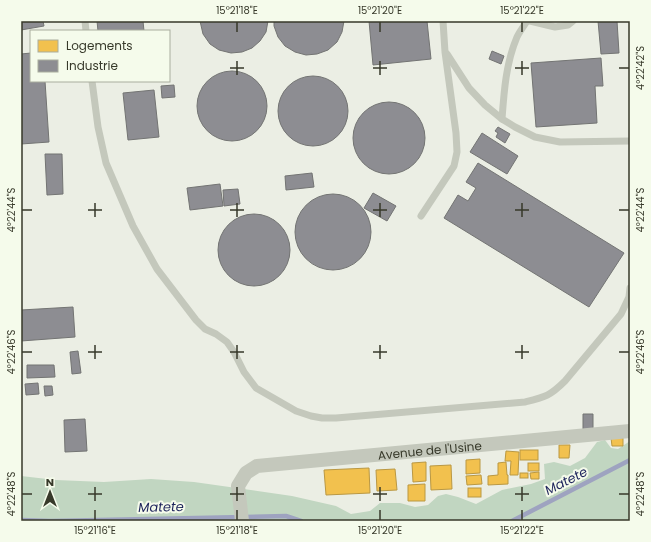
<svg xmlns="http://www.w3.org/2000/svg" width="651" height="542" font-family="Poppins,sans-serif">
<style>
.green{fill:#c1d6c1}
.homes{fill:#f2c14e;stroke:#ba9843}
.industry{fill:#8d8d92;stroke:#737473}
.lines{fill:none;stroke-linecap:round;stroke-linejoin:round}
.stream{stroke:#9ea3c0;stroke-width:4.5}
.service{stroke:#c4c8bc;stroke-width:7}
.minor{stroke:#c4c8bc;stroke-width:14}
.ticks{fill:none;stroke:#37392a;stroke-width:1.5}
.labels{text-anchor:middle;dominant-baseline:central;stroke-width:4;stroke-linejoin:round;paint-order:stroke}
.street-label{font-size:12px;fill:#37392a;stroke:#f5fbeb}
.water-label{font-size:13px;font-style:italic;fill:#1e245c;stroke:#f5fbeb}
.neatline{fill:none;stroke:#37392a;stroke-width:1.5}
.ticks-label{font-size:10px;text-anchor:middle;fill:#37392a}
</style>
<rect width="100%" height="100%" fill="#ebeee4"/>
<!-- green -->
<polygon class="green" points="605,440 611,448 618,449 630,441 630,520 627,521 21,521 21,476 56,480 104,482 151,479 194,482 292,496 336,506 351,514 370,511 380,503 400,503 415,507 428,505 438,496 446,494 458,497 476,504 502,490 531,484 545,479 544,464 554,462 570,466 585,458 597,442"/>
<!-- homes -->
<g class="homes">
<polygon points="611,438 623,438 623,446 612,446"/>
<polygon points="559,445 570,445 569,458 559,458"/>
<rect x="520" y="450" width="18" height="10"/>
<polygon points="506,451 519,452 518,475 510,475 511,461 505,461"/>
<polygon points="480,459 480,473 466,474 466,460"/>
<polygon points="426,462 426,481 413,482 412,463"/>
<polygon points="506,462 507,475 508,475 508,484 488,485 488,476 498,475 498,463"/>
<rect x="528" y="463" width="11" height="8"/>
<polygon points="451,465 452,489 431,490 430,466"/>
<polygon points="369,468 370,493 326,495 324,470"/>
<polygon points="395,469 397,490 377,491 376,470"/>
<polygon points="539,472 539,479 531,479 530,473"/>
<rect x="520" y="473" width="8" height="5"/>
<polygon points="481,475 482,484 467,485 466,476"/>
<polygon points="425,484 425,501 408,501 408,485"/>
<rect x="468" y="488" width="13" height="9"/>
</g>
<!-- industry -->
<g class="industry">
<polygon points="21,21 43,21 44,26 21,30"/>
<polygon points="97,21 143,21 144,31 98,31"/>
<polygon points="200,21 268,21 266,32 260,41 252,48 242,52 231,53 219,50 210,44 203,34"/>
<polygon points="274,21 344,21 342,32 337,42 328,50 317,54 306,55 295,52 285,46 278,37 274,26"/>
<polygon points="369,21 427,21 431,59 373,65"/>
<polygon points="598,21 617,21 619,53 601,54"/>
<polygon points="492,51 504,56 501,64 489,59"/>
<polygon points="31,53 31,81 45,81 49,142 21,144 21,54"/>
<polygon points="601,58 603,86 595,86 597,123 536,127 531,63"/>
<circle cx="232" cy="106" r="35"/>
<circle cx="313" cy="111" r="35"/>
<polygon points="174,85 175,97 162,98 161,86"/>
<polygon points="154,90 159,137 128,140 123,93"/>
<circle cx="389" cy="138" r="36"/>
<polygon points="498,127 510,134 505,143 496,137 498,133 495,131"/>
<polygon points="482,133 518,156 507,174 470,152"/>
<polygon points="45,154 62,154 63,194 47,195"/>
<polygon points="478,163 624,253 589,307 444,218 458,195 468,201 476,188 466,182"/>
<polygon points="312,173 314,187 286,190 285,176"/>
<polygon points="220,184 223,206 190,210 187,188"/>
<polygon points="238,189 240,204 224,206 223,190"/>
<polygon points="373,193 396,206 387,221 364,208"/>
<circle cx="333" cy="232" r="38"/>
<circle cx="254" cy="250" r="36"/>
<polygon points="73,307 75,337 21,341 21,310"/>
<polygon points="78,351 81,373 72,374 70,352"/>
<polygon points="27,365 54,365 55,377 27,378"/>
<polygon points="38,383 39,394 26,395 25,384"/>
<polygon points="44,386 52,386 53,395 45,396"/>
<polygon points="583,414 593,414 593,432 583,433"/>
<polygon points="85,419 87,451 65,452 64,420"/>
</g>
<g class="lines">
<!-- stream -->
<g class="stream">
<polyline points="21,520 51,521 286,516 301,521"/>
<polyline points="512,521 630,460"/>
</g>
<!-- service -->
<g class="service">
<polyline points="85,21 86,31"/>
<path d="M527 21C524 26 520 31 517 37 506 63 504 91 502 119L515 127 535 137 560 142 630 141"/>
<polyline points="530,21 555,27 568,25 573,21"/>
<polyline points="447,54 469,88 485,105 502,119"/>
<path d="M92 81 98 127 106 163 133 226 157 269 196 320 205 329 216 334 227 342 234 352 244 372 256 388 296 411 311 416 322 418H336L525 402C545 397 550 396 565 381L621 314 629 297 630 288"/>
<polyline points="421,216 454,166 457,152 456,133 445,52 443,21"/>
</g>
<!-- minor -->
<path class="minor" id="s1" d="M242 521 238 486 246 473 257 466 630 431"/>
</g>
<!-- ticks -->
<path class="ticks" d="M237 22V32M380 22V32M522 22V32M237 61V75M380 61V75M522 61V75M230 68H244M373 68H387M515 68H529M619 68H629M95 203V217M237 203V217M380 203V217M522 203V217M22 210H32M88 210H102M230 210H244M373 210H387M515 210H529M619 210H629M95 345V359M237 345V359M380 345V359M522 345V359M22 352H32M88 352H102M230 352H244M373 352H387M515 352H529M619 352H629M95 487V501M237 487V501M380 487V501M522 487V501M22 494H32M88 494H102M230 494H244M373 494H387M515 494H529M619 494H629M95 510V520M237 510V520M380 510V520M522 510V520"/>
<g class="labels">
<!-- street labels -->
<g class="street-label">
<text stroke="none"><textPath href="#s1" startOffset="237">Avenue de l'Usine</textPath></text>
</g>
<!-- water labels -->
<g class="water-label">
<text transform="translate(566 481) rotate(-27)">Matete</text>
<text transform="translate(161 507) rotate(-1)">Matete</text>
</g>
</g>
<!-- border -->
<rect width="651" height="542" fill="none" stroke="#f5fbeb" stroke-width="44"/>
<!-- legend -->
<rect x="30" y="30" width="140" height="52" fill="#f5fbeb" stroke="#a9ad9e"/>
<rect x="38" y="40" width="20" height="12" fill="#f2c14e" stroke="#a9ad9e"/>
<text x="66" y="50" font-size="12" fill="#37392a">Logements</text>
<rect x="38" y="60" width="20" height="12" fill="#8d8d92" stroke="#a9ad9e"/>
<text x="66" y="70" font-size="12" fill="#37392a">Industrie</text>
<!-- north arrow -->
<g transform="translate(50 492)" stroke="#f5fbeb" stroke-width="3" paint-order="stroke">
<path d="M0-3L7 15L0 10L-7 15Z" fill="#37392a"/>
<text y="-6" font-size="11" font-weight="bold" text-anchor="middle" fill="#37392a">N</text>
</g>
<rect x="22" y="22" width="607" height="498" class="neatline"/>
<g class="ticks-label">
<text x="237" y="14">15°21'18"E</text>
<text x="380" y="14">15°21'20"E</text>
<text x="522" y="14">15°21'22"E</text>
<text transform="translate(640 68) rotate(-90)" y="4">4°22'42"S</text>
<text transform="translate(11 210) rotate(-90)" y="4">4°22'44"S</text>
<text transform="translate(640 210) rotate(-90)" y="4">4°22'44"S</text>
<text transform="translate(11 352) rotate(-90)" y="4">4°22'46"S</text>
<text transform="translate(640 352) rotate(-90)" y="4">4°22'46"S</text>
<text transform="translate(11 494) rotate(-90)" y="4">4°22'48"S</text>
<text transform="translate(640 494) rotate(-90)" y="4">4°22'48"S</text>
<text x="95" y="534">15°21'16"E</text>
<text x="237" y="534">15°21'18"E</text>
<text x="380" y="534">15°21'20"E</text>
<text x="522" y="534">15°21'22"E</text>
</g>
</svg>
